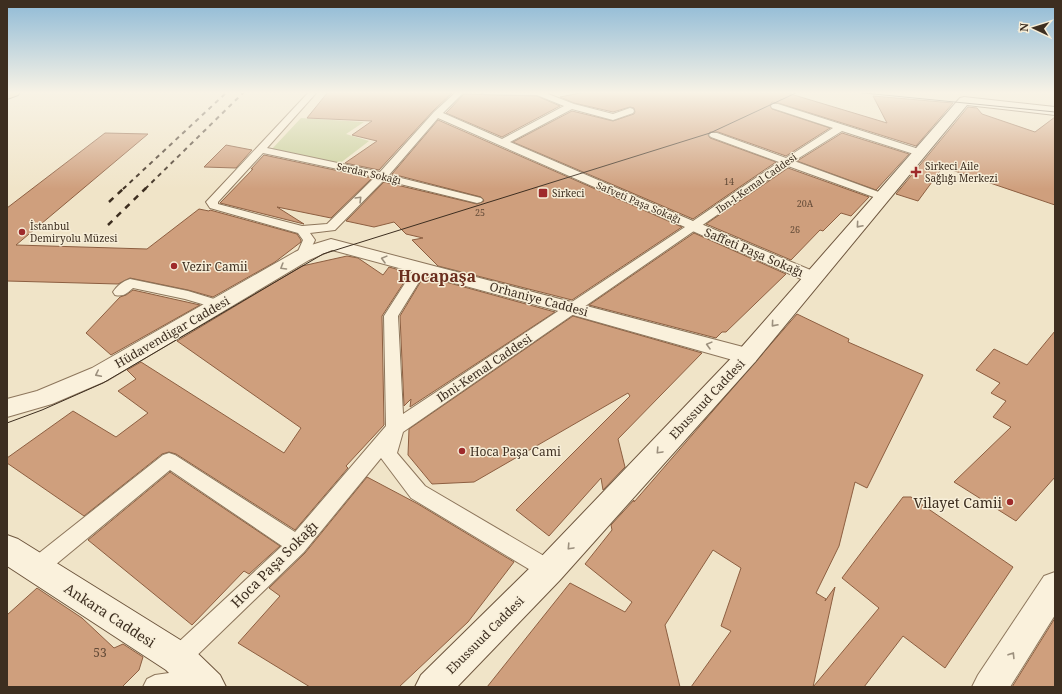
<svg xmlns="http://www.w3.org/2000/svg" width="1062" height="694" font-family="'Noto Serif',serif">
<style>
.green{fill:#c9cf9b}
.building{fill:#cf9f7d;stroke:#8d5f41}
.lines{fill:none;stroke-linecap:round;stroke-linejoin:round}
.pedestrian-casing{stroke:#8d765c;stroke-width:2}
.minor-casing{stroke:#8d765c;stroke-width:2}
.tertiary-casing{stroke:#8d765c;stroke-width:2}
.secondary-casing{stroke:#6f573f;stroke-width:2}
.primary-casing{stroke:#5b4430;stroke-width:2}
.pedestrian{fill:#faf1dc;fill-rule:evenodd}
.minor{fill:#faf1dc;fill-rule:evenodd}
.tertiary{fill:#faf1dc;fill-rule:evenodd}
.secondary{fill:#faf1dc;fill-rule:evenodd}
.primary{fill:#f3d9a0;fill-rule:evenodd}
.tram{stroke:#3d2e20;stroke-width:1}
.rail-far1{stroke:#3d2e20;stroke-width:2;stroke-dasharray:4.5 4.5;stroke-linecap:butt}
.rail{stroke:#3d2e20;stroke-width:2.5;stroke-dasharray:6 6;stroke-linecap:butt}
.oneway{stroke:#9c907e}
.poi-dot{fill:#9e2a2b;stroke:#f7eed8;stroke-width:1.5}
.labels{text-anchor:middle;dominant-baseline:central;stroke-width:3;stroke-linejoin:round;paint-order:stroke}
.far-number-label{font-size:9px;fill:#624a37}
.far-poi-label{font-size:10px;fill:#3d2e20;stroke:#f7eed8;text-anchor:start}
.far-street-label{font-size:10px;fill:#3d2e20;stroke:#f7eed8}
.street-label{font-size:12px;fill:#3d2e20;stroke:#f7eed8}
.poi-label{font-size:12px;fill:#3d2e20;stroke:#f7eed8;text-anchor:start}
.near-number-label{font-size:12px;fill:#624a37}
.near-poi-label{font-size:14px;fill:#3d2e20;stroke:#f7eed8;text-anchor:end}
.near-street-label{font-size:14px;fill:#3d2e20;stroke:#f7eed8}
.district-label{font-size:16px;font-weight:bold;fill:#6b2e1e;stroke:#f7eed8}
</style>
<rect width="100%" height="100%" fill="#f0e4c8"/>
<!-- green -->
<polygon class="green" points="301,118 364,122 346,134 369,141 339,164 272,149"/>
<!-- building -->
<g class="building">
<polygon points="328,92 446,92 446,93 452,93 433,111 379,170 345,163 377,141 352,135 372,121 307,118"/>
<polygon points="585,92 784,92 887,123 873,96 953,103 916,146 778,103 772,102 770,105 772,109 830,128 786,156 718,132 710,132 708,135 710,138 776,162 693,219 513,142 572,111 613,121 634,114 635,112 634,108 630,107 613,112 574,103 560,97"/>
<polygon points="464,94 537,96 560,106 502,137 446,113"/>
<polygon points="968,107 977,108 982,114 1035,132 1055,117 1055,205 943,167 918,201 896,194"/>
<polygon points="438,120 682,227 572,300 438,266 412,240 423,238 406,234 394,222 374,227 346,221 384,182 477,204 484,201 481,197 392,174"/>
<polygon points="105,133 148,134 16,245 147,249 199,209 209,211 210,210 297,234 301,240 301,242 275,262 213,297 188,290 130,278 118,284 7,281 7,208"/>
<polygon points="842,133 909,154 876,190 797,161"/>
<polygon points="226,145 252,150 236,168 204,167"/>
<polygon points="264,155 372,178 331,218 277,207 304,224 220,203 253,169 251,169"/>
<polygon points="788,168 869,197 851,216 841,213 823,231 820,230 791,260 706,224"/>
<polygon points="694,233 786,274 726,332 722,332 716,338 589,305"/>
<polygon points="347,256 358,258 383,275 389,267 410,273 382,316 384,425 346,466 348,468 295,530 176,454 169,452 162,454 84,516 7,463 7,458 73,411 116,437 148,413 118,391 136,379 127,370 141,362 284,453 301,428 177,341 302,266"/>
<polygon points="424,276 555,312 410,407 411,399 404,406 400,316"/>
<polygon points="133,290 200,305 111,355 86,333 120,297 126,295"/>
<polygon points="797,314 849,339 848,342 923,375 867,488 855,482 839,546 816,593 826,599 825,601 835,587 813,687 879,608 842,578 903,497 911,497 1013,567 945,668 903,636 864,687 691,687 731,631 721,626 741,568 713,550 665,625 680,687 487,687 570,583 625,612 632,602 585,564 612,530 611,525 634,500 634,502"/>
<polygon points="573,316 702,353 618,439 625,467 603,490 601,478 549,536 516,510 630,396 628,393 474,482 432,484 408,455 409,429"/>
<polygon points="1055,331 1055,477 1016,521 954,482 1011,427 993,417 1006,401 991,393 1000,383 976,370 994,349 1027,365"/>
<polygon points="170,472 280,546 249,574 244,571 192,625 88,540"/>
<polygon points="367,477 418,504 514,562 468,622 399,687 310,687 238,643 280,596 269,588 305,553"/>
<polygon points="37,588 82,618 114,648 123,644 143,657 139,670 122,687 7,687 7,615"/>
<polygon points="1055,618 1055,687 1012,687"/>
</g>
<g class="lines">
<defs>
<g id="pedestrian">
<path d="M309 92H317L267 148 380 172 434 112 456 92H464L443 113 502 139 564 106 537 95 484 94 480 92H550L548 94 574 104 613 114 630 108 633 109 634 111 633 113 613 120 572 109 510 142 693 221 779 162 711 137 709 135 711 133H717L786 158 833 128 772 108 771 106 772 104H778L925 151 926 153 921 156 917 155 842 131 794 161 887 195 889 197 887 199H879L788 166 403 432 397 453 425 486 556 563 559 570 556 577 549 580 542 577 411 498 381 458 304 552 186 666 178 670 170 666 166 658 170 650 282 546 170 470 43 575 36 578 29 575 26 568 29 561 163 455 169 453 175 455 295 532 386 426 384 316 416 266H426L427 269 398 316 403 414 685 227 438 118 389 175 481 198 483 200 481 202 477 203 384 180 335 230 310 233 315 240 306 259H298L296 256 303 240 298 233 210 208 206 202ZM263 153 375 177 327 224 302 226 218 204V202Z"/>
<path d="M130 279 188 291 224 302 226 305 224 308 219 309 185 299 133 288C127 293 124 297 115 295L113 292C117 286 123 281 130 279Z"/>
<polygon points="176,672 200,672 208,676 212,684 211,687 143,687 147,679 155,675"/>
</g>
<polygon id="minor" points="694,221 820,274 823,278 820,282 814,283 808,282 688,229 686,226 688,223"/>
<g id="tertiary">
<polygon points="331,239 747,348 755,350 758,356 755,362 747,364 566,313 332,250 309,260 108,380 52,404 7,417 7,399 37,391 92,368 295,252 308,246"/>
<polygon points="1055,572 1055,615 1010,687 972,687 978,675 1044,576"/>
</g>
<g id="secondary">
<polygon points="964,97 1055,107 1055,115 967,105 755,362 560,580 457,687 415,687 421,675 538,560 739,350 960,98"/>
<polygon points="7,535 18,539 190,646 220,675 226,687 183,687 166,670 7,566"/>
</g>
<polygon id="primary" points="7,92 20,92 18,95 7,99"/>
</defs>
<!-- pedestrian casing -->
<use href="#pedestrian" class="pedestrian-casing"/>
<!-- minor casing -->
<use href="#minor" class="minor-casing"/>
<!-- tertiary casing -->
<use href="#tertiary" class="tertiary-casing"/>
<!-- secondary casing -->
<use href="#secondary" class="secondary-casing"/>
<!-- primary casing -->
<use href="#primary" class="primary-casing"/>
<!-- pedestrian -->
<use href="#pedestrian" class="pedestrian"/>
<!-- minor -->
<use href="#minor" class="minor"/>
<!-- tertiary -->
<use href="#tertiary" class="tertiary"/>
<!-- secondary -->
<use href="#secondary" class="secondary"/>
<!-- primary -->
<use href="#primary" class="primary"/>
<!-- tram -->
<g class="tram">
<polyline points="854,92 1055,112"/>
<polyline points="7,423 42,410 103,383 323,254 710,133 798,92"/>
</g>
<!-- rail-far1 -->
<g class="rail-far1">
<polyline points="123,189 227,92"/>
<polyline points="145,189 244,92"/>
</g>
<!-- rail -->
<g class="rail">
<polyline points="109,202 124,188"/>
<polyline points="108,225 146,188"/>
</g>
</g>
<!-- one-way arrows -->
<defs><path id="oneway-chevron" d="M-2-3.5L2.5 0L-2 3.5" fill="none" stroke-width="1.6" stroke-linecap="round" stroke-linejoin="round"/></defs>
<g class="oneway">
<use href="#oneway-chevron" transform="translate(359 199) rotate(-45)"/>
<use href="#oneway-chevron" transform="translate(859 225) rotate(131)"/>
<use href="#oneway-chevron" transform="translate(384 259) rotate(-165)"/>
<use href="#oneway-chevron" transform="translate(283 267) rotate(149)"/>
<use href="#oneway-chevron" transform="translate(774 324) rotate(131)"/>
<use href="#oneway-chevron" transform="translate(709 345) rotate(-165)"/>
<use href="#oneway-chevron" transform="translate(98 374) rotate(154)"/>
<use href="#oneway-chevron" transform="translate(659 451) rotate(133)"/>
<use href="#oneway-chevron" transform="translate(570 547) rotate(133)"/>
<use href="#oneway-chevron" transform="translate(1012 655) rotate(-58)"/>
</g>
<!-- sky -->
<linearGradient id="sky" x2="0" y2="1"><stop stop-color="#8fbad6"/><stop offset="0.49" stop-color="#f8f3e6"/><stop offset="1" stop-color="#f8f3e6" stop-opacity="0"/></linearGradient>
<rect width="1062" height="189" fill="url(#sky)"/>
<!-- markers -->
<g class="poi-dot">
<path d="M914 166h4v4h4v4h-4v4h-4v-4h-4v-4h4z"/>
<rect x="538" y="188" width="10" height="10" rx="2"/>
<circle cx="22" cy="232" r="4"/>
<circle cx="174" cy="266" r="4"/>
<circle cx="462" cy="451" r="4"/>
<circle cx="1010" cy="502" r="4"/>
</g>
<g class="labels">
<!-- far-number labels -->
<g class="far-number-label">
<text x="729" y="181">14</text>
<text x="805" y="203">20A</text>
<text x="480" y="212">25</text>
<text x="795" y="229">26</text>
</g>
<!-- far-poi labels -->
<g class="far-poi-label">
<text x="925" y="166">Sirkeci Aile<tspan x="925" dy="12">Sağlığı Merkezi</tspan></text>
<text x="552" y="193">Sirkeci</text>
<text x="30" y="226">İstanbul<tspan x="30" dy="12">Demiryolu Müzesi</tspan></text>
</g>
<!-- far-street labels -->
<g class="far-street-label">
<text transform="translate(369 173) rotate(13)">Serdar Sokağı</text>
<text transform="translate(756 183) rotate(-35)">Ibn-I-Kemal Caddesi</text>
<text transform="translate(639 202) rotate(23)">Safveti Paşa Sokağı</text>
</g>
<!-- street labels -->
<g class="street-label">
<text transform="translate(754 252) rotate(23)">Saffeti Paşa Sokağı</text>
<text transform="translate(539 299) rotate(15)">Orhaniye Caddesi</text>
<text transform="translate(172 332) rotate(-30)">Hüdavendigar Caddesi</text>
<text transform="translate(484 368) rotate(-34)">Ibni-Kemal Caddesi</text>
<text transform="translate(707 399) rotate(-47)">Ebussuud Caddesi</text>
<text transform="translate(485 635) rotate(-45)">Ebussuud Caddesi</text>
</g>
<!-- poi labels -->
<g class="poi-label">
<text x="182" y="266">Vezir Camii</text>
<text x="470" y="451">Hoca Paşa Cami</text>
</g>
<!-- near-number labels -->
<g class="near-number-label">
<text x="100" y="652">53</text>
</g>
<!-- near-poi labels -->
<g class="near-poi-label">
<text x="1002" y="502">Vilayet Camii</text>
</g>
<!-- near-street labels -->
<g class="near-street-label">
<text transform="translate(274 564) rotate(-45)">Hoca Paşa Sokağı</text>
<text transform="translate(110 615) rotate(33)">Ankara Caddesi</text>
</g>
<!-- district labels -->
<g class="district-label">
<text x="437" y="276">Hocapaşa</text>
</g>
</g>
<!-- border -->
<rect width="1062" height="694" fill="none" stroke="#3d2e20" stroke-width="16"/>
<!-- north arrow -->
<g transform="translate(1034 28) rotate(274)" stroke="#f7eed8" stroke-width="3" paint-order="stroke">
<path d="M0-3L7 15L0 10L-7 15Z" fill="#3d2e20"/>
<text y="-6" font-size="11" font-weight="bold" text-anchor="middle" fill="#3d2e20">N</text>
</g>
</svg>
